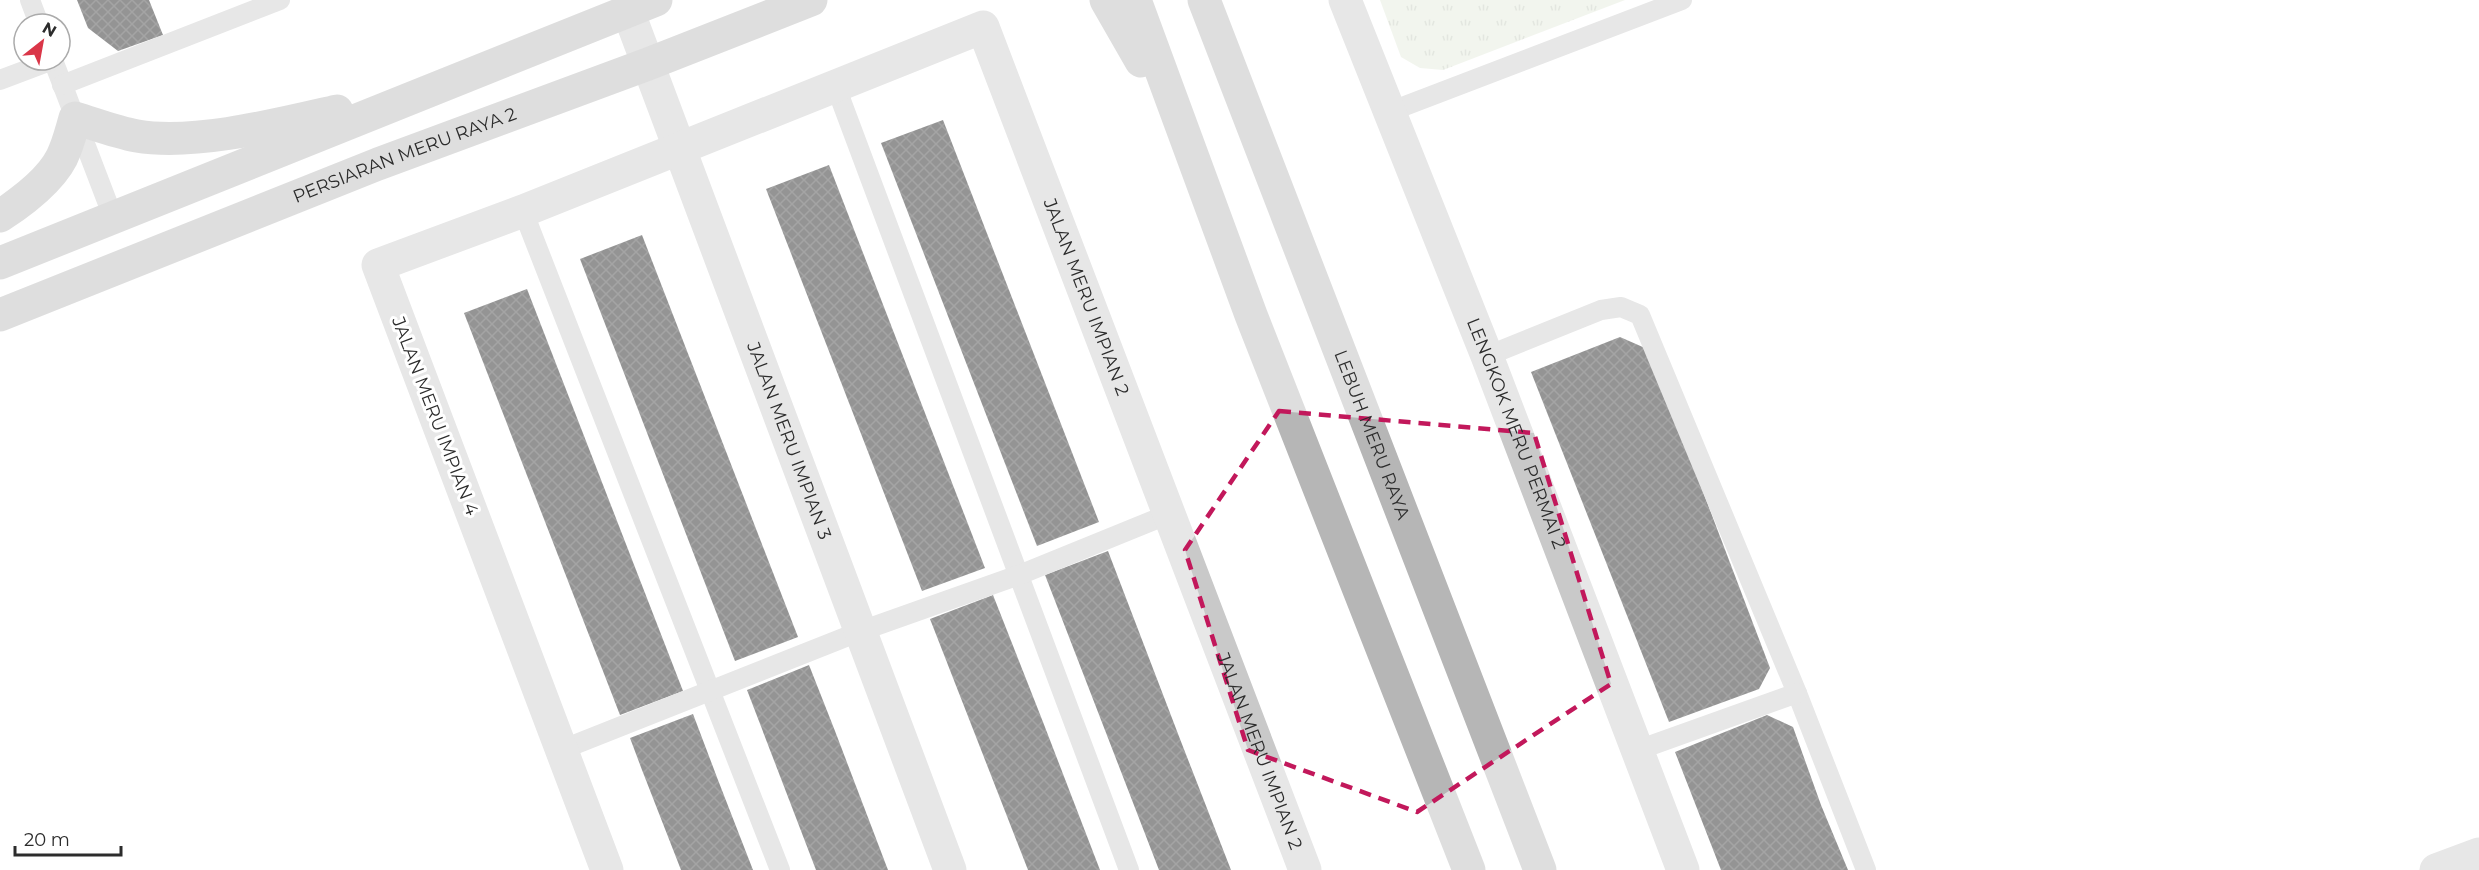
<svg xmlns="http://www.w3.org/2000/svg" width="2479" height="870" font-family="Montserrat,sans-serif">
<style>
.park{fill:url(#park-tufts)}
.building{fill:url(#building-cross-hatch)}
.lines{fill:none;stroke-linecap:round;stroke-linejoin:round}
.service{stroke:#c9c9c9;stroke-width:20}
.minor{stroke:#c9c9c9;stroke-width:33}
.tertiary{stroke:#c9c9c9;stroke-width:33}
.secondary{stroke:#b6b6b6;stroke-width:33}
.marked{fill:none;stroke:#c2185b;stroke-width:4.5;stroke-dasharray:12 8;stroke-linejoin:round}
.labels{text-anchor:middle;dominant-baseline:central;stroke-width:6;stroke-linejoin:round;paint-order:stroke}
.street-label{font-size:18px;fill:#2c2c2c;stroke:#fff}
</style>
<defs>
<pattern id="park-tufts" width="24" height="20" patternUnits="userSpaceOnUse" patternTransform="scale(1.5)"><rect width="24" height="20" fill="#e2e9d9"/><path d="M3 7l-1-3M5 7V3M7 7l1-3M15 17l-1-3M17 17v-4M19 17l1-3" fill="none" stroke="#c2c8ba"/></pattern>
<pattern id="building-cross-hatch" width="8" height="8" patternUnits="userSpaceOnUse" patternTransform="scale(1.5)"><rect width="8" height="8" fill="#131313"/><path d="M0 0l8 8M0 8l8-8" fill="none" stroke="#363636"/></pattern>
</defs>
<rect width="100%" height="100%" fill="#fff"/>
<!-- park -->
<polygon class="park" points="1380,0 1625,0 1443,70 1420,68 1401,57"/>
<!-- building -->
<g class="building">
<polygon points="77,0 149,0 163,35 118,51 88,28"/>
<polygon points="943,120 1099,522 1037,546 881,143"/>
<polygon points="829,165 985,568 922,591 766,189"/>
<polygon points="642,235 798,637 735,661 580,259"/>
<polygon points="527,289 683,691 620,715 464,313"/>
<polygon points="1620,337 1645,348 1694,468 1770,668 1759,689 1669,722 1531,372"/>
<polygon points="1108,551 1180,739 1231,870 1159,870 1057,606 1045,575"/>
<polygon points="993,595 1043,722 1100,870 1028,870 1003,806 930,619"/>
<polygon points="809,665 835,731 888,870 816,870 747,690"/>
<polygon points="693,714 718,780 753,870 681,870 642,770 630,738"/>
<polygon points="1767,715 1793,727 1821,805 1848,870 1721,870 1675,752"/>
</g>
<g class="lines">
<!-- service -->
<g class="service">
<polyline points="30,0 39,24"/>
<polyline points="53,60 113,217"/>
<polyline points="0,80 53,60"/>
<polyline points="62,85 280,0"/>
<polyline points="836,87 1129,870"/>
<polyline points="1389,112 1682,0"/>
<polyline points="523,211 780,870"/>
<polyline points="1487,356 1601,310 1621,307 1640,315 1797,693 1866,870"/>
<polyline points="561,750 861,631 1019,575 1169,514"/>
<polyline points="1638,750 1797,693"/>
</g>
<!-- minor -->
<g class="minor">
<path id="s1" d="M1345 0 1487 356 1683 870"/>
<path id="s2" d="M628 11 950 870"/>
<path id="s3" d="M607 870 378 265 523 211 983 27 1305 870"/>
</g>
<!-- tertiary -->
<polyline class="tertiary" points="2436,870 2479,854"/>
<!-- secondary -->
<g class="secondary">
<polyline points="1106,0 1141,61"/>
<polyline points="1135,0 1251,315 1469,870"/>
<path id="s4" d="M1204 0 1540 870"/>
<path d="M0 216C23 201 56 176 65 150 69 140 72 129 75 118 95 124 116 132 137 136 194 146 280 124 337 111"/>
<polyline points="0,263 656,0"/>
<path id="s5" d="M0 315 378 164 648 64 811 0"/>
</g>
</g>
<!-- marked area -->
<path d="M0 0H2479V870H0ZM1279 411 1534 433 1611 684 1417 812 1248 750 1185 550Z" fill="#fff" fill-opacity=".55" fill-rule="evenodd"/>
<path class="marked" d="M1279 411 1534 433 1611 684 1417 812 1248 750 1185 550Z"/>
<g class="labels">
<!-- street labels -->
<g class="street-label">
<text stroke="none"><textPath href="#s5" startOffset="435">PERSIARAN MERU RAYA 2</textPath></text>
<text stroke="none"><textPath href="#s3" startOffset="1586">JALAN MERU IMPIAN 2</textPath></text>
<text transform="translate(435 416) rotate(69)">JALAN MERU IMPIAN 4</text>
<text stroke="none"><textPath href="#s1" startOffset="466">LENGKOK MERU PERMAI 2</textPath></text>
<text stroke="none"><textPath href="#s4" startOffset="466">LEBUH MERU RAYA</textPath></text>
<text stroke="none"><textPath href="#s2" startOffset="459">JALAN MERU IMPIAN 3</textPath></text>
<text stroke="none"><textPath href="#s3" startOffset="2072">JALAN MERU IMPIAN 2</textPath></text>
</g>
</g>
<!-- north arrow -->
<g transform="translate(42 42) rotate(31)"><circle r="28" fill="#ffffff" stroke="#ababab" stroke-width="1.5"/>
<path d="M0-4.5L10 22L0 15L-10 22Z" fill="#da3648"/>
<text y="-9" font-size="16" font-weight="bold" text-anchor="middle" fill="#2c2c2c">N</text>
</g>
<!-- scale -->
<path d="M15 846v9h106v-9" fill="none" stroke="#2c2c2c" stroke-width="3"/>
<text x="24" y="846" font-size="18" fill="#2c2c2c" stroke="#ffffff" stroke-width="4.5" paint-order="stroke">20 m</text>
</svg>
